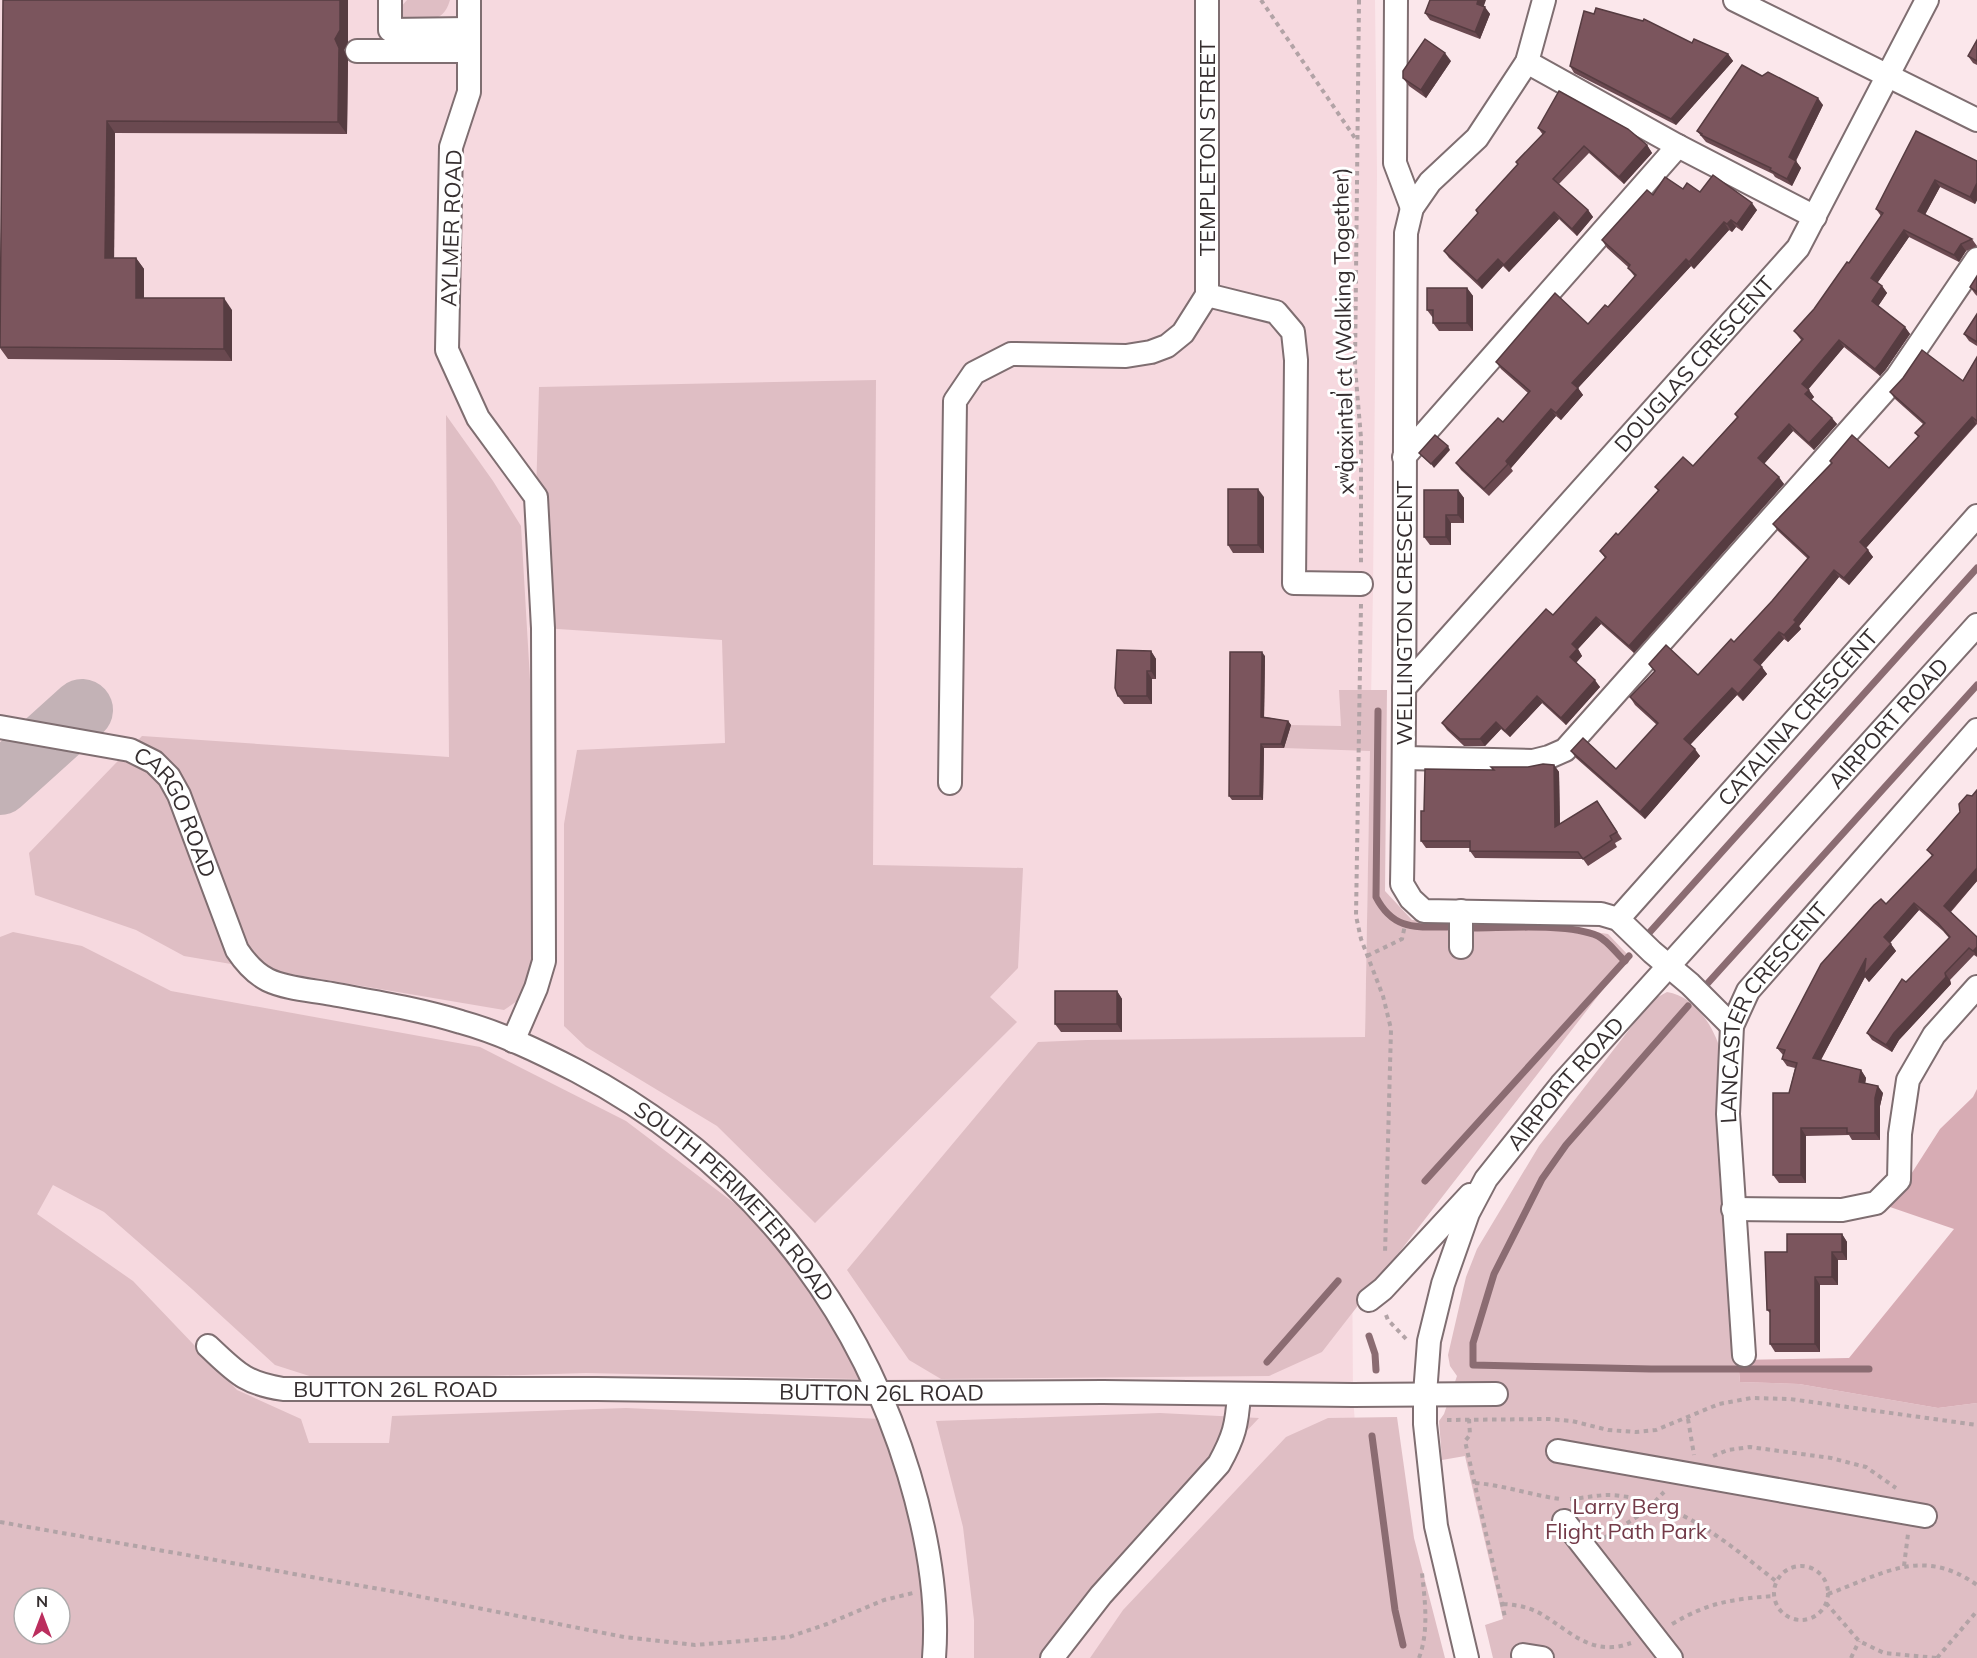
<svg xmlns="http://www.w3.org/2000/svg" width="1977" height="1658" font-family="Mulish,sans-serif">
<style>
.built{fill:#f6d9df;fill-rule:evenodd}
.green{fill:#dfbec4;fill-rule:evenodd}
.forest{fill:#d7acb4}
.lines{fill:none;stroke-linecap:round;stroke-linejoin:round}
.stream{stroke:#8b6c72;stroke-width:7}
.taxiway{stroke:#c3b2b6;stroke-width:62}
.minor-casing{stroke:#7f6e71;stroke-width:26}
.path{stroke:#b2a3a6;stroke-width:4;stroke-dasharray:4.5 4.5;stroke-linecap:butt}
.minor{stroke:#fff;stroke-width:22}
.wall{fill:#6a4950}
.shaded-wall{fill:#563c41}
.building{fill:#7b555d;stroke:#563c41;stroke-width:1.5}
.labels{text-anchor:middle;dominant-baseline:central;stroke-width:6;stroke-linejoin:round;paint-order:stroke}
.street-label{font-size:22px;fill:#352e2f;stroke:#fff}
.park-label{font-size:22px;fill:#733a48;stroke:#fff}
</style>
<rect width="100%" height="100%" fill="#fbe7eb"/>
<!-- built -->
<path class="built" d="M0 0H1375L1377 175 1373 589 1365 1037H1360L1352 1244 1353 1395 1371 1658H0ZM24 1598H60V1634H24Z"/>
<!-- green -->
<g class="green">
<path d="M407 0H450C443 25 426 19 404 21L400 19V8Z"/>
<polygon points="876,380 873,865 1023,868 1018,968 990,997 1017,1022 815,1223 717,1126 586,1047 564,1026 564,824 577,750 725,743 722,640 543,628 536,497 539,387"/>
<polygon points="446,415 493,481 521,526 546,953 536,988 504,1010 184,956 136,930 35,895 29,853 142,736 449,757"/>
<polygon points="1339,690 1387,690 1385,891 1412,920 1546,925 1608,934 1629,956 1322,1352 1269,1376 941,1379 909,1360 847,1270 1038,1042 1087,1040 1365,1037 1370,751 1284,748 1291,725 1341,726"/>
<path d="M13 932 82 946 171 991 480 1047 626 1121 738 1206 786 1257 856 1358 858 1379 586 1373 325 1381 275 1365 192 1289 104 1212 53 1185 37 1214 133 1281 237 1390 301 1419 309 1443H389L392 1416 626 1408 882 1419 906 1485 921 1591 927 1658H0V937ZM24 1598H60V1634H24Z"/>
<path d="M1667 992C1695 996 1714 1027 1721 1052L1719 1175 1740 1382 1799 1384 1938 1408 1977 1403V1658H1493L1485 1625 1503 1619 1465 1456 1442 1460 1439 1421 1444 1414 1457 1376 1450 1366 1448 1355 1466 1277 1477 1249 1539 1146 1642 1013 1656 998Z"/>
<polygon points="1160,1413 1259,1418 1136,1548 1047,1658 974,1658 974,1620 963,1527 936,1421"/>
<polygon points="1397,1417 1414,1538 1445,1658 1090,1658 1123,1610 1286,1437 1328,1418"/>
</g>
<!-- forest -->
<polygon class="forest" points="1977,1089 1977,1403 1938,1408 1799,1384 1740,1382 1738,1360 1849,1358 1954,1229 1890,1207 1940,1129 1973,1097"/>
<g class="lines">
<!-- stream -->
<g class="stream">
<path d="M1378 711 1376 897C1393 930 1415 927 1447 927"/>
<path d="M1473 928C1507 928 1568 923 1598 936 1608 941 1617 954 1625 961"/>
<polyline points="1649,933 1977,568"/>
<polyline points="1707,984 1977,685"/>
<polyline points="1688,1006 1566,1145 1542,1179 1494,1274 1473,1343 1473,1365 1651,1369 1869,1369"/>
<polyline points="1425,1181 1629,956"/>
<polyline points="1369,1336 1375,1354 1376,1370"/>
<polyline points="1267,1362 1338,1281"/>
<polyline points="1372,1436 1395,1610 1403,1645"/>
</g>
<!-- taxiway -->
<polyline class="taxiway" points="0,784 82,710"/>
<defs>
<g id="minor">
<polyline points="390,0 390,30 469,29"/>
<polyline points="469,0 469,92 451,147 447,350 478,418 536,497 543,628 544,961 536,988 513,1041"/>
<polyline points="1396,0 1395,163 1412,208"/>
<path d="M1544 0 1527 62 1477 138 1430 182 1412 208 1406 233C1404 450 1406 667 1402 884L1411 899 1424 911 1601 914 1618 919 1652 952 1690 984 1732 1026"/>
<polyline points="1735,0 1977,120"/>
<polyline points="357,51 469,51"/>
<polyline points="1527,62 1678,146 1815,217"/>
<polyline points="1207,295 1276,312 1293,332 1296,360 1294,583 1361,584"/>
<polyline points="1404,457 1678,146"/>
<path id="s1" d="M1404 688 1798 248 1927 0"/>
<path id="s2" d="M0 727 130 750 154 762 169 777 179 795 237 950C245 962 254 973 268 980 287 989 311 990 332 994 375 1002 419 1009 461 1022 501 1033 540 1052 577 1071 741 1158 855 1296 909 1474 927 1534 939 1596 934 1658"/>
<polyline points="1405,758 1533,761 1549,757 1565,750 1897,377 1977,259"/>
<polyline points="950,783 955,401 974,373 1011,354 1126,356 1151,352 1167,346 1183,333 1207,295 1207,0"/>
<path id="s3" d="M1618 919 1977 516"/>
<polyline points="1461,947 1461,911"/>
<polyline points="1733,1209 1842,1210 1876,1203 1899,1180 1900,1134 1908,1080 1934,1035 1977,987"/>
<polyline points="1369,1300 1383,1289 1470,1195"/>
<path id="s4" d="M208 1346C236 1372 244 1383 283 1389H597L879 1393 1103 1392 1353 1395 1496 1394"/>
<path id="s5" d="M1744 1355 1728 1114 1732 1026 1748 991 1977 730"/>
<polyline points="1558,1451 1925,1516"/>
<polyline points="1564,1521 1671,1658"/>
<polyline points="1523,1655 1542,1658"/>
<path d="M1052 1658 1101 1595 1219 1464C1234 1437 1237 1425 1239 1394"/>
<path id="s6" d="M1467 1658 1436 1526 1425 1424V1394L1429 1341 1443 1284 1468 1213 1486 1179 1561 1085 1977 625"/>
</g>
</defs>
<!-- minor casing -->
<use href="#minor" class="minor-casing"/>
<!-- path -->
<g class="path">
<polyline points="1261,0 1357,141"/>
<polyline points="1359,0 1355,367 1361,438 1361,563"/>
<polyline points="1361,604 1356,916 1361,939 1383,996 1391,1029 1385,1254"/>
<polyline points="1367,956 1402,939 1405,925"/>
<polyline points="1386,1315 1388,1320 1408,1341"/>
<polyline points="1469,1419 1470,1435 1465,1441 1505,1617"/>
<polyline points="1688,1419 1694,1455"/>
<polyline points="1447,1420 1549,1419 1572,1421 1608,1430 1636,1432 1656,1430 1719,1404 1751,1398 1790,1399 1977,1425"/>
<polyline points="1713,1456 1728,1450 1750,1447 1831,1458 1866,1467 1896,1488"/>
<path d="M1475 1483C1503 1485 1531 1495 1560 1499"/>
<path d="M1570 1499C1587 1498 1603 1493 1621 1496 1683 1504 1729 1544 1777 1582"/>
<polyline points="0,1522 402,1593 624,1637 695,1645 789,1637 827,1624 884,1600 913,1593"/>
<polyline points="1604,1538 1646,1511 1664,1492"/>
<polyline points="1904,1566 1908,1534"/>
<circle cx="1801" cy="1593" r="27"/>
<path d="M1828 1594C1883 1574 1922 1546 1977 1585"/>
<polyline points="1826,1603 1859,1641 1884,1653 1937,1658"/>
<path d="M1503 1604C1519 1605 1533 1608 1546 1617 1567 1630 1586 1649 1613 1647 1619 1647 1625 1645 1631 1643"/>
<path d="M1672 1624C1709 1602 1733 1599 1774 1596"/>
<path d="M1419 1658C1429 1631 1425 1601 1422 1573"/>
<polyline points="1851,1658 1859,1641"/>
<polyline points="1937,1658 1977,1611"/>
</g>
<!-- minor -->
<use href="#minor" class="minor"/>
</g>
<!-- wall -->
<g class="wall">
<polygon points="3,0 348,0 348,42 344,50 348,60 347,134 115,133 114,258 136,258 144,269 144,298 232,310 232,361 8,359 0,348"/>
<polygon points="1484,7 1490,14 1480,39 1430,20 1425,13"/>
<polygon points="1977,40 1977,65 1973,63 1968,56"/>
<polygon points="1692,43 1728,54 1733,61 1676,125 1574,73 1570,66"/>
<polygon points="1451,61 1426,98 1409,86 1403,78"/>
<polygon points="1762,76 1823,105 1796,161 1801,168 1792,186 1775,177 1773,174 1706,142 1697,131"/>
<polygon points="1538,128 1647,145 1652,153 1624,184 1589,153 1559,184 1588,210 1593,217 1577,236 1559,219 1509,272 1503,266 1482,289 1449,258 1444,251 1478,214 1476,210 1518,165 1516,162 1543,135"/>
<polygon points="1977,161 1977,200 1975,204 1940,187 1925,215 1972,239 1977,246 1966,251 1959,262 1909,237 1877,283 1882,286 1887,293 1878,306 1905,327 1910,334 1886,369 1880,376 1844,347 1808,389 1814,397 1811,400 1837,424 1814,450 1793,431 1764,464 1784,484 1634,653 1601,624 1578,649 1582,656 1576,663 1600,687 1566,725 1542,703 1510,737 1501,729 1485,746 1464,746 1447,730 1442,723 1553,615 1605,558 1600,551 1618,535 1658,491 1655,487 1693,466 1737,417 1735,414 1801,340 1794,331 1814,309 1849,263 1881,216 1876,209"/>
<polygon points="1683,189 1700,192 1757,210 1742,231 1736,227 1732,232 1729,230 1694,269 1691,266 1578,388 1583,395 1561,420 1556,416 1511,468 1513,471 1489,496 1461,470 1456,463 1503,422 1528,393 1501,369 1496,362 1588,324 1608,307 1635,277 1628,268 1628,267 1607,248 1602,240 1653,195"/>
<polygon points="1977,276 1977,296 1975,294 1970,287"/>
<polygon points="1467,288 1473,296 1473,331 1439,331 1433,323 1433,318 1427,310"/>
<polygon points="1977,314 1977,346 1969,341 1964,334"/>
<polygon points="1977,357 1977,424 1866,548 1873,557 1849,585 1839,577 1799,626 1801,629 1788,642 1784,639 1760,665 1767,674 1743,701 1737,695 1690,745 1700,756 1645,819 1576,758 1571,751 1616,769 1657,725 1635,705 1630,697 1655,672 1649,664 1698,675 1734,642 1772,601 1808,559 1778,531 1773,524 1831,463 1830,461 1889,468 1918,437 1915,433 1923,424 1895,399 1890,392 1963,381"/>
<polygon points="1458,490 1464,498 1464,523 1451,523 1451,545 1430,545 1424,537"/>
<polygon points="1264,497 1264,553 1233,553 1228,545"/>
<polygon points="1151,651 1156,659 1156,679 1152,679 1152,704 1124,704 1118,696"/>
<polygon points="1265,656 1264,717 1288,721 1291,725 1284,748 1264,748 1263,800 1232,800 1229,796"/>
<polygon points="1554,765 1559,772 1560,824 1597,801 1622,839 1615,843 1617,847 1588,866 1583,859 1475,858 1470,851 1470,848 1426,848 1421,841 1424,811 1493,770 1491,767 1528,767"/>
<polygon points="1977,790 1977,881 1951,912 1977,937 1977,957 1974,955 1950,980 1951,984 1899,1040 1892,1052 1872,1040 1867,1033 1906,982 1949,938 1943,931 1919,910 1890,943 1896,951 1869,982 1865,977 1821,1060 1861,1070 1866,1078 1865,1084 1883,1093 1880,1106 1880,1140 1852,1140 1849,1135 1806,1136 1806,1183 1779,1183 1773,1175 1789,1093 1795,1068 1787,1066 1782,1059 1783,1055 1777,1048 1886,904 1932,856 1927,850 1960,812"/>
<polygon points="1117,991 1122,999 1122,1032 1061,1032 1055,1024"/>
<polygon points="1842,1234 1847,1242 1847,1260 1838,1260 1838,1285 1820,1285 1820,1352 1775,1352 1770,1344 1770,1313 1767,1310 1787,1252"/>
</g>
<!-- shaded-wall -->
<g class="shaded-wall">
<polygon points="340,0 348,0 348,42 344,50 348,60 347,134 338,122 335,39"/>
<polygon points="1478,0 1486,0 1482,11 1477,4"/>
<polygon points="1485,7 1490,14 1480,39 1475,32"/>
<polygon points="1445,53 1451,61 1426,98 1421,90"/>
<polygon points="1728,54 1733,61 1676,125 1671,119"/>
<polygon points="1818,98 1823,105 1794,164 1789,157"/>
<polygon points="107,121 115,133 114,270 105,258"/>
<polygon points="1647,145 1652,153 1624,184 1619,177"/>
<polygon points="1796,161 1801,168 1792,186 1787,179"/>
<polygon points="1935,180 1940,187 1923,218 1918,211"/>
<polygon points="1977,183 1977,200 1975,204 1970,197"/>
<polygon points="1752,203 1757,210 1742,231 1737,224"/>
<polygon points="1588,210 1593,217 1577,236 1572,229"/>
<polygon points="1554,212 1559,219 1509,272 1504,265"/>
<polygon points="1731,220 1736,227 1732,232 1727,224"/>
<polygon points="1724,222 1729,230 1694,269 1689,262"/>
<polygon points="1904,230 1909,237 1876,285 1871,278"/>
<polygon points="1961,244 1966,251 1959,262 1954,255"/>
<polygon points="136,258 144,269 144,310 136,298"/>
<polygon points="1498,259 1503,266 1482,289 1477,281"/>
<polygon points="1686,259 1691,266 1578,388 1583,395 1561,420 1556,413 1572,383"/>
<polygon points="1882,286 1887,293 1877,308 1872,301"/>
<polygon points="1467,288 1473,296 1473,331 1467,323"/>
<polygon points="224,298 232,310 232,361 224,349"/>
<polygon points="1905,327 1910,334 1886,369 1880,376 1875,369"/>
<polygon points="1839,340 1844,347 1807,391 1802,384"/>
<polygon points="1809,390 1814,397 1810,401 1805,394"/>
<polygon points="1551,409 1556,416 1511,468 1506,461"/>
<polygon points="1972,417 1976,424 1865,549 1860,542"/>
<polygon points="1832,418 1837,424 1814,450 1809,443"/>
<polygon points="1789,424 1793,431 1763,465 1758,458"/>
<polygon points="1448,446 1450,450 1434,468 1431,464"/>
<polygon points="1779,477 1784,484 1634,653 1629,646"/>
<polygon points="1258,489 1264,497 1264,553 1258,545"/>
<polygon points="1458,490 1464,498 1464,523 1458,515"/>
<polygon points="1446,515 1451,523 1451,545 1446,537"/>
<polygon points="1868,550 1873,557 1849,585 1844,578"/>
<polygon points="1834,570 1839,577 1799,626 1801,629 1788,642 1784,635 1794,620"/>
<polygon points="1596,617 1601,624 1578,649 1582,656 1575,664 1570,657 1572,644"/>
<polygon points="1779,632 1784,639 1759,667 1754,660"/>
<polygon points="1151,651 1156,659 1156,679 1151,671"/>
<polygon points="1262,652 1265,656 1264,721 1261,717"/>
<polygon points="1762,667 1767,674 1743,701 1738,694"/>
<polygon points="1147,671 1152,679 1152,704 1147,696"/>
<polygon points="1595,680 1600,687 1566,725 1561,718"/>
<polygon points="1732,688 1737,695 1689,746 1684,739"/>
<polygon points="1537,696 1542,703 1510,737 1505,731"/>
<polygon points="1288,721 1291,725 1284,748 1281,744"/>
<polygon points="1496,722 1501,729 1485,746 1480,739"/>
<polygon points="1261,744 1264,748 1263,800 1260,796"/>
<polygon points="1695,749 1700,756 1645,819 1640,812"/>
<polygon points="1554,765 1559,772 1560,835 1555,827"/>
<polygon points="1977,868 1977,881 1949,913 1944,906"/>
<polygon points="1914,903 1919,910 1889,944 1884,937"/>
<polygon points="1891,944 1896,951 1869,982 1865,977 1818,1065 1813,1058 1866,958"/>
<polygon points="1977,947 1977,956 1973,951"/>
<polygon points="1945,973 1950,980 1951,984 1899,1040 1892,1052 1886,1045 1894,1033"/>
<polygon points="1117,991 1122,999 1122,1032 1117,1024"/>
<polygon points="1861,1070 1866,1078 1864,1090 1859,1082"/>
<polygon points="1878,1086 1883,1093 1880,1106 1880,1140 1875,1133 1875,1098"/>
<polygon points="1801,1128 1806,1136 1806,1183 1801,1175"/>
<polygon points="1842,1234 1847,1242 1847,1260 1842,1252"/>
<polygon points="1832,1252 1838,1260 1838,1285 1832,1277"/>
<polygon points="1815,1277 1820,1285 1820,1352 1815,1344"/>
</g>
<!-- building -->
<g class="building">
<polygon points="3,0 340,0 340,30 335,39 339,48 338,122 107,121 105,258 136,258 136,298 224,298 224,349 0,347"/>
<polygon points="1430,0 1478,0 1477,4 1485,7 1475,32 1425,13"/>
<polygon points="1596,8 1643,21 1644,19 1692,43 1694,39 1728,54 1671,119 1570,66 1584,11 1594,14"/>
<polygon points="1425,39 1445,53 1421,90 1403,78 1403,71"/>
<polygon points="1977,40 1977,61 1968,56"/>
<polygon points="1742,65 1762,76 1768,72 1818,98 1789,157 1796,161 1787,179 1770,170 1771,168 1701,135 1702,134 1697,131"/>
<polygon points="1559,91 1628,129 1647,145 1619,177 1584,146 1553,179 1588,210 1572,229 1554,212 1504,265 1498,259 1477,281 1444,251 1478,213 1476,210 1518,164 1516,162 1545,132 1538,128"/>
<polygon points="1916,131 1977,161 1977,183 1970,197 1935,180 1918,211 1972,239 1961,244 1954,255 1904,230 1871,278 1882,286 1872,301 1905,327 1881,362 1875,369 1839,340 1802,384 1809,390 1805,394 1832,418 1809,443 1789,424 1758,458 1779,477 1629,646 1596,617 1572,644 1577,649 1570,657 1595,680 1561,718 1537,696 1505,731 1496,722 1480,739 1460,739 1442,723 1546,609 1553,615 1606,557 1600,551 1616,533 1618,535 1659,490 1655,487 1683,457 1693,466 1738,417 1735,414 1803,339 1794,331 1814,309 1847,262 1849,263 1883,213 1876,209"/>
<polygon points="1713,175 1752,203 1737,224 1731,220 1727,224 1724,222 1689,262 1686,259 1572,383 1578,388 1556,413 1551,409 1506,461 1508,464 1484,489 1456,463 1498,418 1503,422 1530,391 1496,362 1555,293 1588,324 1605,305 1608,307 1636,275 1628,268 1630,265 1602,240 1647,190 1653,195 1665,177 1683,189 1687,183 1700,192"/>
<polygon points="1977,276 1977,292 1970,287"/>
<polygon points="1427,288 1467,288 1467,323 1433,323 1433,310 1427,310"/>
<polygon points="1977,314 1977,342 1964,334"/>
<polygon points="1922,350 1963,381 1977,357 1977,421 1972,417 1860,542 1868,550 1844,578 1834,570 1794,620 1796,622 1784,635 1779,632 1754,660 1762,667 1738,694 1732,688 1684,739 1695,749 1640,812 1571,751 1583,738 1616,769 1658,723 1630,697 1655,671 1649,664 1666,645 1698,675 1731,639 1734,642 1772,601 1809,557 1773,524 1832,463 1830,461 1852,435 1889,468 1919,436 1915,433 1925,423 1890,392 1903,378"/>
<polygon points="1435,435 1448,446 1431,464 1419,453"/>
<rect x="1228" y="489" width="30" height="56"/>
<polygon points="1424,490 1458,490 1458,515 1446,515 1446,537 1424,537"/>
<polygon points="1117,650 1151,651 1151,671 1147,671 1147,696 1118,696 1115,688"/>
<polygon points="1230,652 1262,652 1261,717 1288,721 1281,744 1261,744 1260,796 1229,796"/>
<polygon points="1543,764 1554,765 1555,827 1597,801 1617,832 1610,836 1612,840 1583,859 1578,852 1470,851 1470,841 1421,841 1421,811 1424,811 1425,769 1494,770 1491,767 1528,767"/>
<polygon points="1977,790 1977,868 1944,906 1977,937 1977,947 1973,951 1969,948 1945,973 1946,977 1894,1033 1886,1045 1867,1033 1902,979 1906,982 1950,937 1938,923 1914,903 1884,937 1891,944 1864,975 1866,958 1813,1058 1861,1070 1859,1082 1878,1086 1875,1098 1875,1133 1847,1133 1847,1128 1801,1128 1801,1175 1773,1175 1773,1093 1789,1093 1797,1063 1782,1059 1785,1050 1777,1048 1821,964 1874,905 1881,899 1886,904 1933,855 1927,850 1960,812 1959,804 1967,795 1972,796"/>
<rect x="1055" y="991" width="62" height="33"/>
<polygon points="1787,1234 1842,1234 1842,1252 1832,1252 1832,1277 1815,1277 1815,1344 1770,1344 1770,1310 1767,1310 1765,1252 1787,1252"/>
</g>
<g class="labels">
<!-- street labels -->
<g class="street-label">
<text transform="translate(1207 148) rotate(-90)">TEMPLETON STREET</text>
<text transform="translate(451 228) rotate(-88)">AYLMER ROAD</text>
<text transform="translate(1343 331) rotate(-91)">xʷq̓axintəl̕ ct (Walking Together)</text>
<text stroke="none"><textPath href="#s1" startOffset="435">DOUGLAS CRESCENT</textPath></text>
<text transform="translate(1404 613) rotate(-90)">WELLINGTON CRESCENT</text>
<text stroke="none"><textPath href="#s3" startOffset="270">CATALINA CRESCENT</textPath></text>
<text stroke="none"><textPath href="#s6" startOffset="1102">AIRPORT ROAD</textPath></text>
<text stroke="none"><textPath href="#s2" startOffset="213">CARGO ROAD</textPath></text>
<text stroke="none"><textPath href="#s5" startOffset="357">LANCASTER CRESCENT</textPath></text>
<text stroke="none"><textPath href="#s6" startOffset="618">AIRPORT ROAD</textPath></text>
<text stroke="none"><textPath href="#s2" startOffset="940">SOUTH PERIMETER ROAD</textPath></text>
<text stroke="none"><textPath href="#s4" startOffset="201">BUTTON 26L ROAD</textPath></text>
<text stroke="none"><textPath href="#s4" startOffset="687">BUTTON 26L ROAD</textPath></text>
</g>
<!-- park labels -->
<g class="park-label">
<text x="1626" y="1506">Larry Berg<tspan x="1626" dy="25">Flight Path Park</tspan></text>
</g>
</g>
<!-- north arrow -->
<g transform="translate(42 1616)"><circle r="28" fill="#ffffff" stroke="#aeabac" stroke-width="1.5"/>
<path d="M0-4.5L10 22L0 15L-10 22Z" fill="#bb2e5e"/>
<text y="-9" font-size="16" font-weight="bold" text-anchor="middle" fill="#352e2f">N</text>
</g>
</svg>
